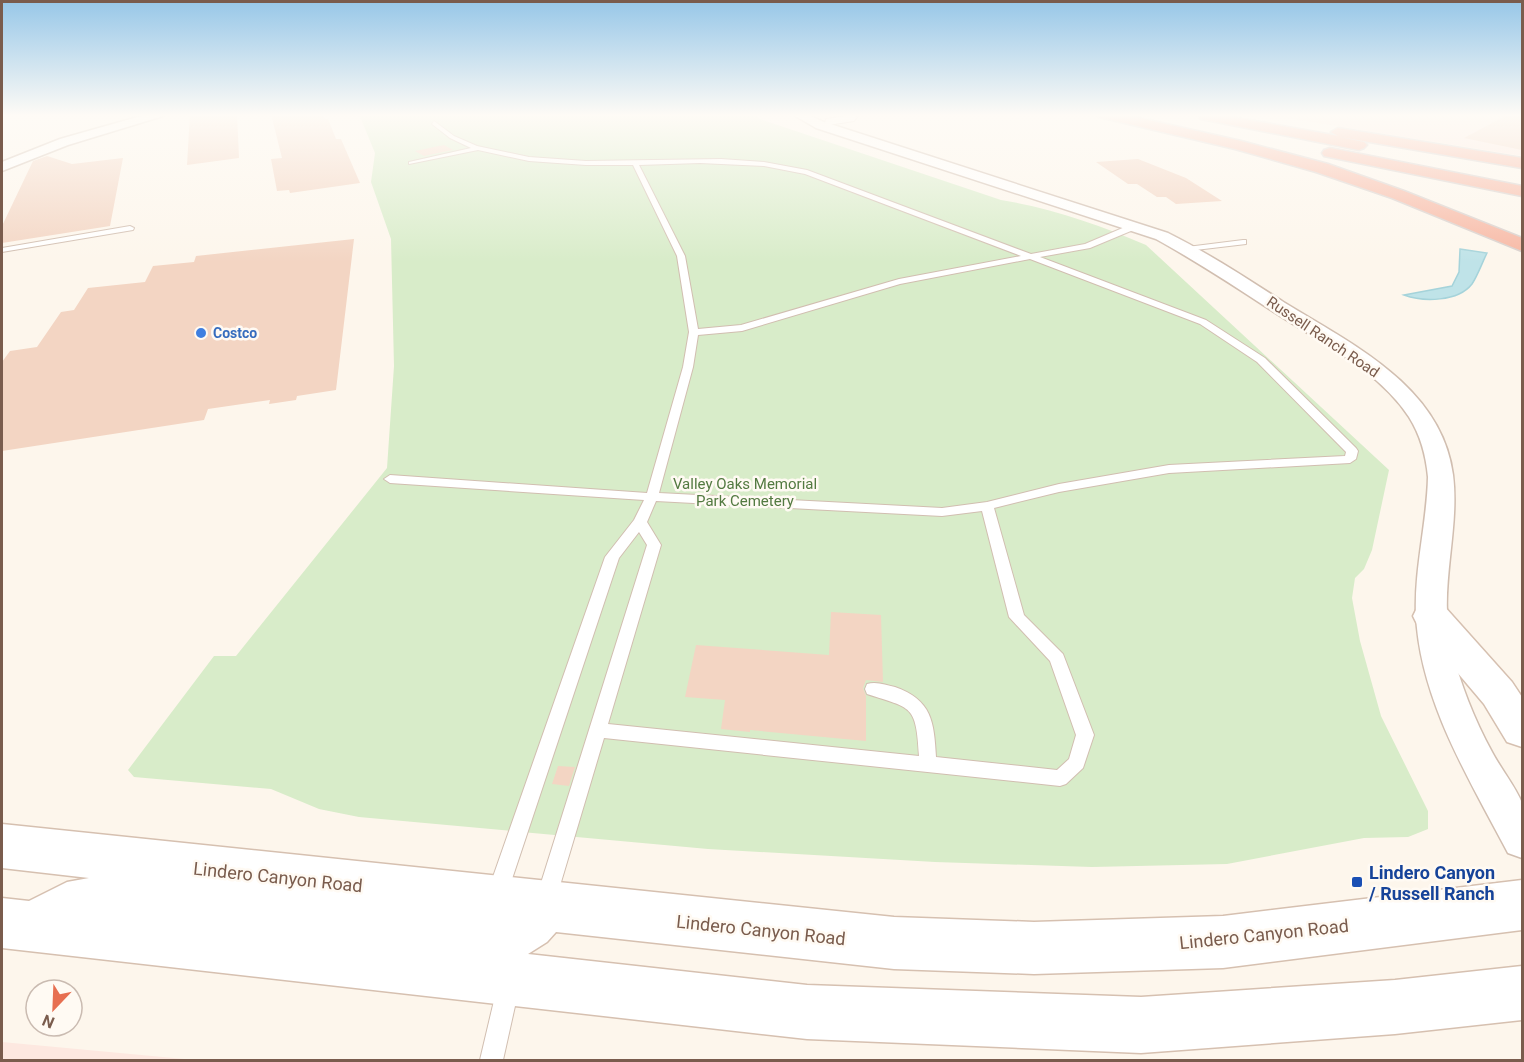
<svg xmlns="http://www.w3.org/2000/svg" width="1524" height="1062" font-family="Roboto,sans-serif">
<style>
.commercial{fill:#fde8e0}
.green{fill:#d8ecc9}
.water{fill:#bfe3e8;stroke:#a5d3da;stroke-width:1.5}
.building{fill:#f3d5c3}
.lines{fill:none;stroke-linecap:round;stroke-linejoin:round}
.service-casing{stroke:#d1beb0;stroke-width:2}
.minor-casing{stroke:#d1beb0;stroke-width:3}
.secondary-casing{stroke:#d6c0b0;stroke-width:3}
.motorway-casing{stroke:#dad1cd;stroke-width:3}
.service{fill:#fff;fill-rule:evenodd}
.minor{fill:#fff;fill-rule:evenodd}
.secondary{fill:#fff;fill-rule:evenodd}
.motorway{fill:#f7b7a3;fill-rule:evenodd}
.shop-dot{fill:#3f7fe0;stroke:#fffaf3;stroke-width:2}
.transit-dot{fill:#1a4fb4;stroke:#fffaf3;stroke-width:2}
.labels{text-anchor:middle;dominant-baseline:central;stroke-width:5;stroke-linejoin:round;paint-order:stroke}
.far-shop-label{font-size:14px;font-weight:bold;fill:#366cbe;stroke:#fffaf3;text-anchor:start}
.street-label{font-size:15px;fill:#7a5c4d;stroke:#fffaf3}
.park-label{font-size:15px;fill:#537a41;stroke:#fffaf3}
.near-transit-label{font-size:18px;font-weight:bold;fill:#164399;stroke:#fffaf3;text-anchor:start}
.near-street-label{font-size:18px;fill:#7a5c4d;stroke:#fffaf3}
</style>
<rect width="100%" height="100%" fill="#fdf6ec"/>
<!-- commercial -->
<g class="commercial">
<polygon points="1263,114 1522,114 1522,156"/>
<polygon points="2,1042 195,1060 2,1060"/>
</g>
<!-- green -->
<path class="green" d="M359 114H755L760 119 1001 200C1051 208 1100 225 1146 245L1389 470 1372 550 1364 569 1355 578 1352 598 1360 641 1381 716 1428 811V829L1408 837 1364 838 1227 864 1092 867 935 862 708 849 359 817 319 809 271 789 134 777 128 770 214 656H236L387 468 394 366 391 239 371 182 375 153Z"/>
<!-- water -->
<path class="water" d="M1460 249 1487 253C1482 263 1478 275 1472 284 1458 302 1423 302 1404 295L1452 286 1459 272Z"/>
<!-- building -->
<g class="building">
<polygon points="190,114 237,114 239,158 187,165"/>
<polygon points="271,114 322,114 325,119 328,119 336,139 341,139 360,183 290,193 289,190 277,191 271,159 282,158"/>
<polygon points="1509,114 1522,114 1522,150 1464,138"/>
<polygon points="444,145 453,150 424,156 415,151"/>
<polygon points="47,156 72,164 123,158 110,226 2,243 2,226 33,161"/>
<polygon points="1138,159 1186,178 1222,201 1176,204 1166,197 1157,197 1137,184 1128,184 1096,162"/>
<polygon points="354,239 336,390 297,396 296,400 269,404 270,400 208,409 204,420 2,451 2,362 10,351 37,347 61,312 74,310 88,288 145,282 153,266 194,262 196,256"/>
<polygon points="831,612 881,615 883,682 866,680 863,688 866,696 866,741 750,730 750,732 721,729 725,700 685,697 696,645 829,655"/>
<polygon points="558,766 575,767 569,786 552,784"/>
</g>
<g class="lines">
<defs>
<g id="service">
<polygon points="853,115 857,117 854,121 828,125 825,123 826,119"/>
<path d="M434 121 454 136 477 146 529 157 586 161 721 159 764 162 807 170 1031 254 1085 244 1132 224H1138V228L1090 248 1040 257 1206 320 1265 358 1356 448 1358 451 1356 459 1350 463 1169 473 1059 492 994 508 1024 615 1063 654 1094 735 1083 768 1066 784 1060 786 604 738 556 899 553 906 546 909 539 906 536 899 647 545 639 532 619 558 507 894 504 901 497 904 490 901 487 894 605 557 634 520 644 500 390 483 384 479 390 475 647 493 683 367 689 332 677 256 633 165H586L529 161 478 150 409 164V162L471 148 450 138 432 124ZM700 163 764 166 805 174 1021 256 899 279 741 325 698 329 685 256 639 165ZM1030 259 1200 324 1257 362 1346 452 1345 456 1169 465 1059 484 987 502 942 508 659 493 693 367 698 335 742 331 900 284ZM656 501 942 516 982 511 1009 617 1050 661 1076 735 1069 759 1057 770 936 757C934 722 932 700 895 687 886 685 876 681 867 684L865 689 867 694C912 709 916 704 919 756L608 724 661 545 647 522Z"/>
<polygon points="130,226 134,228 133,230 2,252 2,248"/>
<polygon points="1243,240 1246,240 1246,244 1187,251 1183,249 1187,247"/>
<polygon points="508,977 516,980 519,988 503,1060 480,1060 497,988 500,980"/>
</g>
<g id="minor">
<polygon points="148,114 165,114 163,116 68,145 2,171 2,162 60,139"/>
<path d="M792 114H806L824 122 1168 233C1208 253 1246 278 1285 303 1352 344 1442 387 1453 475 1460 532 1438 587 1451 647 1460 683 1474 719 1492 752 1501 769 1515 786 1522 803 1524 815 1522 844 1522 858L1508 853C1469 779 1420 700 1416 615 1414 569 1427 523 1428 477 1426 456 1421 436 1409 417 1379 371 1322 343 1277 314 1237 288 1198 262 1156 239L816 128Z"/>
</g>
<g id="secondary">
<polygon points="1431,602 1444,606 1512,682 1522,697 1522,747 1507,742 1484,704 1418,626 1413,616 1418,606"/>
<polygon points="2,824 894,917 1034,922 1223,916 1522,880 1522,930 1223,968 1034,974 894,969 556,932 547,942 528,954 807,985 1141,997 1395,980 1522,966 1522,1020 1395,1034 1141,1053 807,1039 2,948 2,898 29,901 67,882 89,878 2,868"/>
</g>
<g id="motorway">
<polygon points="1097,114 1131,116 1241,141 1328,164 1404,191 1522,238 1522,251 1392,198 1316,172 1235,149 1099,117"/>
<polygon points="1201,114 1216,114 1338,136 1331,132 1338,128 1522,158 1522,168 1340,137 1364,142 1367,145 1364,148 1359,150 1206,120 1201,119 1199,116"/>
<polygon points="1330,148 1522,186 1522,196 1324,156 1322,153 1324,150"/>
</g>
</defs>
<!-- service casing -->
<use href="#service" class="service-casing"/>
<!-- minor casing -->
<use href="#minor" class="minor-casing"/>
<!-- secondary casing -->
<use href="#secondary" class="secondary-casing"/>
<!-- motorway casing -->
<use href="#motorway" class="motorway-casing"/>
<!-- service -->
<use href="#service" class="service"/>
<!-- minor -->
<use href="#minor" class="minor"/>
<!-- secondary -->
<use href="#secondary" class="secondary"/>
<!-- motorway -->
<use href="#motorway" class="motorway"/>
</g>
<!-- sky -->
<linearGradient id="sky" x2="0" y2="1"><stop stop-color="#97c7e8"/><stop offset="0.44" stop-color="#fefbf6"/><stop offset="1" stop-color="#fefbf6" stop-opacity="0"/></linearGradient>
<rect width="1524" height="262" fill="url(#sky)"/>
<!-- markers -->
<circle class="shop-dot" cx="201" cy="333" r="6"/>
<rect class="transit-dot" x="1351" y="876" width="12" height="12" rx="3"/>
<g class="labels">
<!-- far-shop labels -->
<g class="far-shop-label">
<text x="213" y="333">Costco</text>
</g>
<!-- street labels -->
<g class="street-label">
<text transform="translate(1323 337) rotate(34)">Russell Ranch Road</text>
</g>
<!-- park labels -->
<g class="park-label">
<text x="745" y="484">Valley Oaks Memorial<tspan x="745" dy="17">Park Cemetery</tspan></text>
</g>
<!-- near-transit labels -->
<g class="near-transit-label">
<text x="1369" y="872">Lindero Canyon<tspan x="1369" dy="21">/ Russell Ranch</tspan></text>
</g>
<!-- near-street labels -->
<g class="near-street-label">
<text transform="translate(278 877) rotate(6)">Lindero Canyon Road</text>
<text transform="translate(761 930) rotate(6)">Lindero Canyon Road</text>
<text transform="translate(1264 934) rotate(-6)">Lindero Canyon Road</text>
</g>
</g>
<!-- border -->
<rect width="1524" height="1062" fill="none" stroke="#7a5c4d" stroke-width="6"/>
<!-- north arrow -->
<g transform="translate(54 1008) rotate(203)"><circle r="28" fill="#fffaf3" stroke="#cabbb1" stroke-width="1.5"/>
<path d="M0-4.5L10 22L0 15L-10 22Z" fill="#e76f51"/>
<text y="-9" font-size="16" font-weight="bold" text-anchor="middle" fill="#7a5c4d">N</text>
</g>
</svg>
